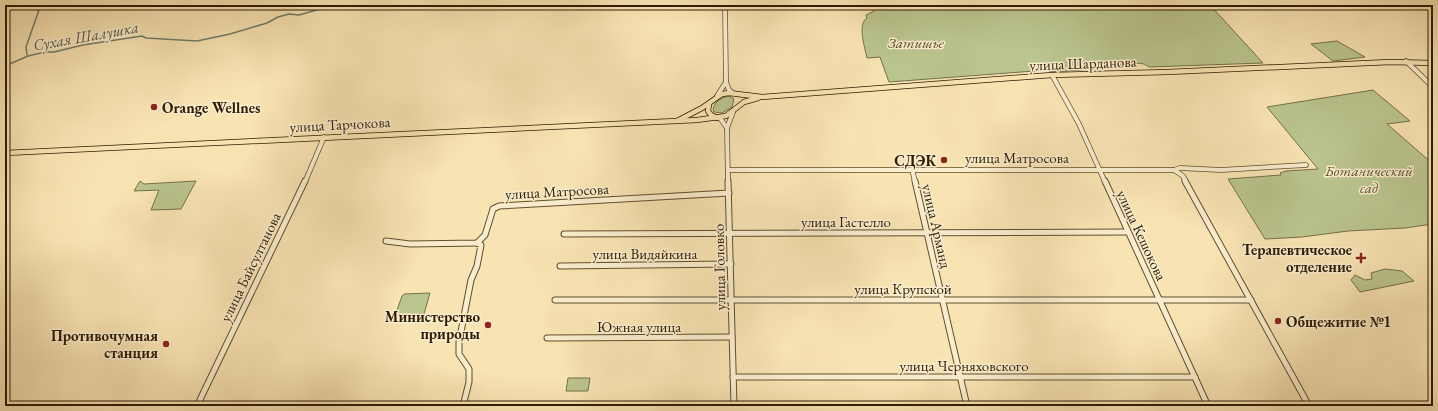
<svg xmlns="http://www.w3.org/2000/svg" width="1438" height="411" font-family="'EB Garamond',serif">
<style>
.green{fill:#bac48e;stroke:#747048}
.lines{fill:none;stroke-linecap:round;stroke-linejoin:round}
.stream{stroke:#707d6a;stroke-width:1.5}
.minor-far1-casing{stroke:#604e2f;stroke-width:5.5}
.minor-casing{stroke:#604e2f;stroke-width:7}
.major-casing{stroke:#2d1c03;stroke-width:6}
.minor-far1{stroke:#faedcd;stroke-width:4}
.minor{stroke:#faedcd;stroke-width:5}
.major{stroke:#f8e3b2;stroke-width:4.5}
.poi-dot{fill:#8f2418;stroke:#faedcd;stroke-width:1.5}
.labels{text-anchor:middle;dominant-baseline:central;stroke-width:3;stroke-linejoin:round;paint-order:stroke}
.park-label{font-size:15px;font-style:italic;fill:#574e2d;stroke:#faedcd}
.street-label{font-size:15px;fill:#2d1c03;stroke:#faedcd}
.poi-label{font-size:15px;font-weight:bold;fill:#2d1c03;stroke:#faedcd;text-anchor:end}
.water-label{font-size:16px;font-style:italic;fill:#54553f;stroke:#faedcd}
</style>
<rect width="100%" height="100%" fill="#f8e3b2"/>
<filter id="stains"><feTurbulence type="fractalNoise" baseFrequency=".005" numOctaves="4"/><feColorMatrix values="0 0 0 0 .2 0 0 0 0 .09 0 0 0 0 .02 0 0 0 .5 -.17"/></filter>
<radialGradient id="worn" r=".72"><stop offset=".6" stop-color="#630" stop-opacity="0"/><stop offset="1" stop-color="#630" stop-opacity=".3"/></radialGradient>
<!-- green -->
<g class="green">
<path d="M891 5H1210L1263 63 1149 67C1149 67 1144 64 1144 64 1137 62 1112 65 1107 68L1050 72 1048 70 889 82 880 57 867 58C865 48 857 24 867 18L866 15 874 11 873 8Z"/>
<polygon points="1337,41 1365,57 1333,61 1311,44"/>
<polygon points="1373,90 1410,121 1387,124 1433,164 1433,224 1405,228 1348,231 1302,237 1265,239 1228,179 1281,175 1280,173 1286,171 1318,169 1267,107"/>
<path d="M729 96 734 99 732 107 722 113 714 112 713 109C715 101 721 98 729 96Z"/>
<polygon points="140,181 144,184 196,181 181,209 151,210 159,190 134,191"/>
<polygon points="1385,269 1402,271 1414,281 1360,292 1351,280 1355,275 1365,280 1372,279 1371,273"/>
<polygon points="430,293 424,314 398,315 396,313 402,296 404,294"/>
<polygon points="568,378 590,378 588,391 566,391"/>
</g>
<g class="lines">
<!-- stream -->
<g class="stream">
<polyline points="27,55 26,47 39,10 31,5"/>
<polyline points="5,66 28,56 45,52 54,52 83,45 142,36 146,38 197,41 230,34 267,23 278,17 289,14 299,15 334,5"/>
</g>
<defs>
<g id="minor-far1">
<polyline points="725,5 726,82 729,90 733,93"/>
<polyline points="1406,61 1433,87"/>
<polyline points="1052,75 1079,124 1105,182"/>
<polyline points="717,96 726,82"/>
<polyline points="720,118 727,128"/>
<polyline points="912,169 915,182"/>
<polyline points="729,170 1174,170 1180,168 1221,170 1306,165"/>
<polyline points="1174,170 1183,176 1186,182"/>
<polyline points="305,182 324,137"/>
<polyline points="728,182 727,128 733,112"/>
</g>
<g id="minor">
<polyline points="728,181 734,406"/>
<polyline points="915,181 967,406"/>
<polyline points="1105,181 1208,406"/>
<polyline points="1185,181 1309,406"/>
<polyline points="564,234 1128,232"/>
<polyline points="386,241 410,244 477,243 485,235 493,209 499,206 729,193"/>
<polyline points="560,266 731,264"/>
<polyline points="555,300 1251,300"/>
<polyline points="547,338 732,337"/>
<polyline points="733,377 1195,377"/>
<polyline points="197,406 305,181"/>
<polyline points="463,406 469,382 469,369 459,354 459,342 471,280 477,266 481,245 477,243"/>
</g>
<g id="major">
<polyline points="709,104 708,111 711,115 717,118"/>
<polyline points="677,121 702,108 722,94 729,93 762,97 1052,75 1168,72 1390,62 1433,63"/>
<polyline points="5,153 697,120 726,116 744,102 758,98"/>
</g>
</defs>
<!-- minor-far1 casing -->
<use href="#minor-far1" class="minor-far1-casing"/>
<!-- minor casing -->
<use href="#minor" class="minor-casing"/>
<!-- major casing -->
<use href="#major" class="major-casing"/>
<!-- minor-far1 -->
<use href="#minor-far1" class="minor-far1"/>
<!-- minor -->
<use href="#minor" class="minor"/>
<!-- major -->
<use href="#major" class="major"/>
</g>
<!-- markers -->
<g class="poi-dot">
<circle cx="154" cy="107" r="4"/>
<circle cx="944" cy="160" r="4"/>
<path d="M1359 252h4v4h4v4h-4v4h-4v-4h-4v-4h4z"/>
<circle cx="1278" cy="321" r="4"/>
<circle cx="488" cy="325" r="4"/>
<circle cx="166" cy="344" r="4"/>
</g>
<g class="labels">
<!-- park labels -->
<g class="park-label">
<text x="916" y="42">Затишье</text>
<text x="1369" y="170">Ботанический<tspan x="1369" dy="17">сад</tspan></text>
</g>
<!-- street labels -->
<g class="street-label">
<text transform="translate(1083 63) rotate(-2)">улица Шарданова</text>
<text transform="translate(340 124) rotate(-3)">улица Тарчокова</text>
<text x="1017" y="157">улица Матросова</text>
<text transform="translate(557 191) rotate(-3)">улица Матросова</text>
<text x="846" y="221">улица Гастелло</text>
<text transform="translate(937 226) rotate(77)">улица Арманд</text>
<text transform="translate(1142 235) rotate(65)">улица Кешокова</text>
<text x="645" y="253">улица Видяйкина</text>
<text transform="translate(250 267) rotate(-64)">улица Байсултанова</text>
<text transform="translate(719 267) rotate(-91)">улица Головко</text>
<text x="903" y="288">улица Крупской</text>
<text x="639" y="326">Южная улица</text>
<text x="964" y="365">улица Черняховского</text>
</g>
<!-- poi labels -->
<g class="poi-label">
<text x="162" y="107" text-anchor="start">Orange Wellnes</text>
<text x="936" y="160">СДЭК</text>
<text x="1352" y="249">Терапевтическое<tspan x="1352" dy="17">отделение</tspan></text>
<text x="480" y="316">Министерство<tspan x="480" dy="17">природы</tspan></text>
<text x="1286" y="321" text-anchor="start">Общежитие №1</text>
<text x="158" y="335">Противочумная<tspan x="158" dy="17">станция</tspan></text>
</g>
<!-- water labels -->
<g class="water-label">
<text transform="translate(86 36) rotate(-10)">Сухая Шалушка</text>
</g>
</g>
<!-- margin -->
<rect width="1438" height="411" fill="none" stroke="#f8e3b2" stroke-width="20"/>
<rect x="6" y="6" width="1426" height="399" fill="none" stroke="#2d1c03" stroke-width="2"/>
<rect x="10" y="10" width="1418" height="391" fill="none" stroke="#2d1c03"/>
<rect width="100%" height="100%" filter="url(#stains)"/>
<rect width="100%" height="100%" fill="url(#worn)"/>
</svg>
